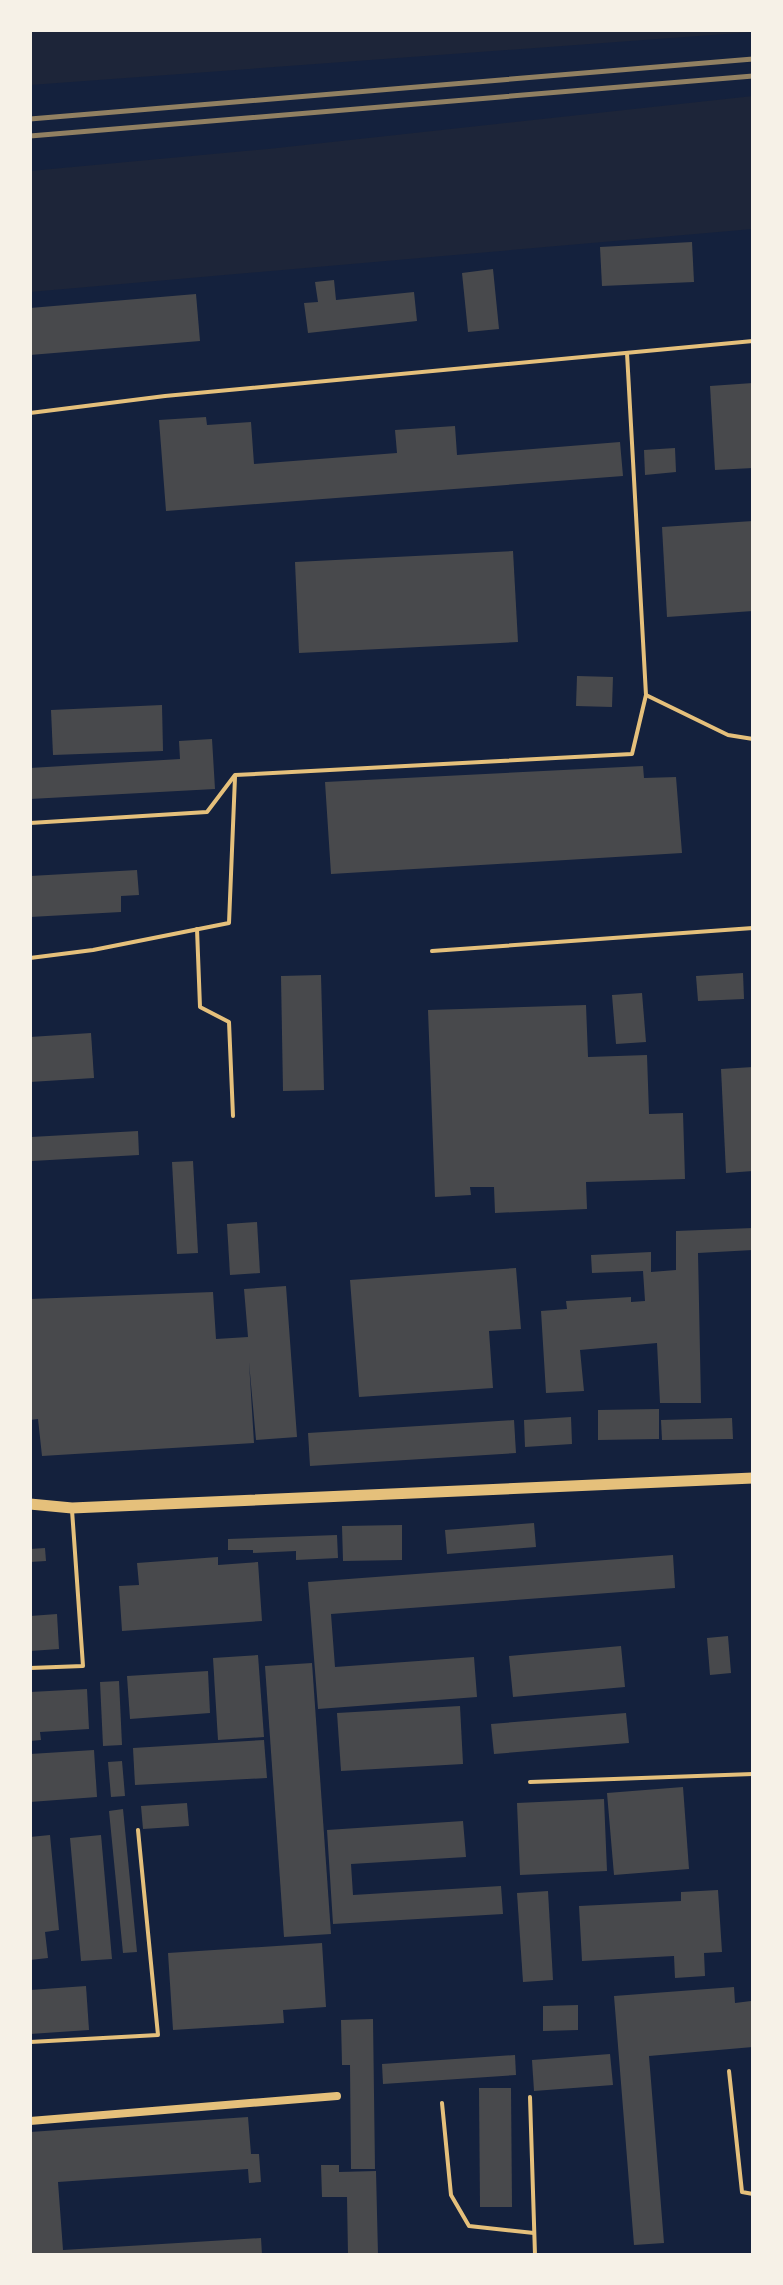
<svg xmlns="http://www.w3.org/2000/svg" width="783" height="2285" font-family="Ubuntu,sans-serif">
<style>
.green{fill:#1d2539}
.building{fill:#48494c}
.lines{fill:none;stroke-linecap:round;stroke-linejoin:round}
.service{stroke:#e5c07b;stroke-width:4}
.minor{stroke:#e5c07b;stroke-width:8}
.tertiary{stroke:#e5c07b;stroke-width:11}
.rail{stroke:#918062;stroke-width:5}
</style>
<rect width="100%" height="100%" fill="#14213d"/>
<!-- green -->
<g class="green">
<polygon points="30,30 753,30 753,32 30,85"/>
<polygon points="753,96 753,229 30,292 30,171 268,149"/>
</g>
<!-- building -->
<g class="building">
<polygon points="692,242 694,282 602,286 600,247"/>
<polygon points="493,269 499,329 468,332 462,273"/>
<polygon points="334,280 336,300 414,292 417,321 308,333 304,303 318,302 315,282"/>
<polygon points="196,294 200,341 30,355 30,308"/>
<polygon points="753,383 753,468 715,470 710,386"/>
<polygon points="206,417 207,425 251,422 254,464 397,453 395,430 455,426 457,455 620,442 623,476 166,511 159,420"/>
<polygon points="675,448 676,472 645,475 644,450"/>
<polygon points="753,521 753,611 667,617 662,527"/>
<polygon points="513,551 518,642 299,653 295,562"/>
<polygon points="577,676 613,677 612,707 576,706"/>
<polygon points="162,705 163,751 53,755 51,710"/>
<polygon points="212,739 215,789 30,799 30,768 180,759 179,741"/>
<polygon points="643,766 644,778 676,777 682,853 331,874 325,782"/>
<polygon points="137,870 139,895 121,896 121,912 30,917 30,876"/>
<polygon points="743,973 744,999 698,1001 696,976"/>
<polygon points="321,975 324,1090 283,1091 281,976"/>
<polygon points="642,993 646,1042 616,1044 612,995"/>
<polygon points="586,1005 588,1057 647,1055 649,1114 683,1113 685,1179 586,1182 587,1209 495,1213 494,1187 470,1187 471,1195 435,1197 428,1010"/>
<polygon points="91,1033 94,1078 30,1082 30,1037"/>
<polygon points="753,1067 753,1171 726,1173 721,1069"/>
<polygon points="138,1131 139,1155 32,1161 31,1137"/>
<polygon points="193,1161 198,1253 177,1254 172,1162"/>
<polygon points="257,1222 260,1273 230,1275 227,1224"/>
<polygon points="753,1228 753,1250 698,1253 701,1403 660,1403 657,1343 580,1350 584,1391 546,1393 541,1311 567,1309 566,1301 631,1297 631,1302 645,1301 643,1271 592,1273 591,1255 651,1252 651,1272 676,1270 676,1231"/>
<polygon points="516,1268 521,1329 489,1331 493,1388 359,1397 350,1280"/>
<polygon points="286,1286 297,1437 256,1440 249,1362 254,1443 42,1456 38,1419 30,1420 30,1299 213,1292 216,1339 248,1337 244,1289"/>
<polygon points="659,1409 659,1439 598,1440 598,1410"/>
<polygon points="571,1417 572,1444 525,1447 524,1420"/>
<polygon points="732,1418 733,1439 662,1440 661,1420"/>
<polygon points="514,1420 516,1453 310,1466 308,1433"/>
<polygon points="534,1523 536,1547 447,1554 445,1530"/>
<polygon points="402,1525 402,1560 343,1561 342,1526"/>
<polygon points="337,1535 338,1558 296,1560 296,1551 253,1553 253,1550 228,1550 228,1539"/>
<polygon points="45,1548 46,1561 30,1562 30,1549"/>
<polygon points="673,1555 675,1588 331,1614 335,1667 474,1657 477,1697 318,1709 308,1582"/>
<polygon points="218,1557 218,1565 258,1562 262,1621 122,1631 119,1586 139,1585 137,1563"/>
<polygon points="57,1614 59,1649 30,1651 30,1616"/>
<polygon points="728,1636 731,1673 710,1675 707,1638"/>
<polygon points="621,1646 625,1687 513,1697 509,1656"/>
<polygon points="258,1655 264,1737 218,1740 213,1658"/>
<polygon points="312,1663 331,1934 284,1937 265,1666"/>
<polygon points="208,1671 210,1713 130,1719 127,1676"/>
<polygon points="119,1681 122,1745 103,1746 100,1682"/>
<polygon points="87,1689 89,1729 40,1732 41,1740 30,1741 30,1692"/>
<polygon points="460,1706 463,1764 341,1771 337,1713"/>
<polygon points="626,1713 629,1743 494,1754 491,1724"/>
<polygon points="264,1740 267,1778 135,1785 133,1748"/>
<polygon points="94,1750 97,1797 30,1802 30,1754"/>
<polygon points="122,1761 125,1796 111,1797 108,1762"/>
<polygon points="683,1787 689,1869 614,1875 607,1793"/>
<polygon points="604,1799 607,1871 520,1875 517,1803"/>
<polygon points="187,1803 189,1826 143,1829 141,1806"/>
<polygon points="123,1809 137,1952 123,1953 109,1811"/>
<polygon points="463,1821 466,1857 351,1864 353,1895 501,1886 503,1914 333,1924 327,1830"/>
<polygon points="50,1835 59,1930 45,1932 48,1958 30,1960 30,1837"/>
<polygon points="101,1835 112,1959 81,1961 70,1838"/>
<polygon points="718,1890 722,1952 704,1953 705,1976 675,1978 674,1956 582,1961 579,1906 681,1901 681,1892"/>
<polygon points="548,1891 553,1980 523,1982 517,1893"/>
<polygon points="322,1943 326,2007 283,2010 284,2023 173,2030 168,1953"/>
<polygon points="86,1986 89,2030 30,2034 30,1990"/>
<polygon points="734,1987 735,2003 751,2001 753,2047 649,2056 664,2243 634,2245 614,1996"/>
<polygon points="578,2005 578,2030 543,2031 543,2006"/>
<polygon points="373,2019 375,2169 351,2169 350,2065 342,2065 341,2020"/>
<polygon points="610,2054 613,2085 534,2091 532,2060"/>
<polygon points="515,2055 516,2075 383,2084 382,2064"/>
<polygon points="479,2088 511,2088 512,2207 480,2207"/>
<polygon points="248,2117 251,2154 259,2154 261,2182 249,2183 248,2169 58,2182 63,2250 261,2238 262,2255 30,2255 30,2132"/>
<polygon points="321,2165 339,2165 339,2172 376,2171 378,2255 348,2255 347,2197 322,2197"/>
</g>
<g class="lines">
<!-- service -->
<g class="service">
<polyline points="30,413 165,396 753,341"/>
<polyline points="646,695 728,735 753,739"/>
<polyline points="30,823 207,812 235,775 632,754 646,695 627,353"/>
<polyline points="197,929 200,1007 229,1022 233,1116"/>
<polyline points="432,951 753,928"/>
<polyline points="30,958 93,950 229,923 235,777"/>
<polyline points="30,1668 83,1666 72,1510"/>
<polyline points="530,1782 753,1774"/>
<polyline points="30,2042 158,2035 138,1830"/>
<polyline points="729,2071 742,2192 753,2194"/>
<polyline points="530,2097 535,2255"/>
<polyline points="442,2103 451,2195 469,2226 534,2233"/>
</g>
<!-- minor -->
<polyline class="minor" points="30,2121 337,2096"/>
<!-- tertiary -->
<polyline class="tertiary" points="30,1504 72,1508 753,1478"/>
<!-- rail -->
<g class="rail">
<polyline points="30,119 753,59"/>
<polyline points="30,136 753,76"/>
</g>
</g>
<!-- border -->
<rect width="783" height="2285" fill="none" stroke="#f6f1e7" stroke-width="64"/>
</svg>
